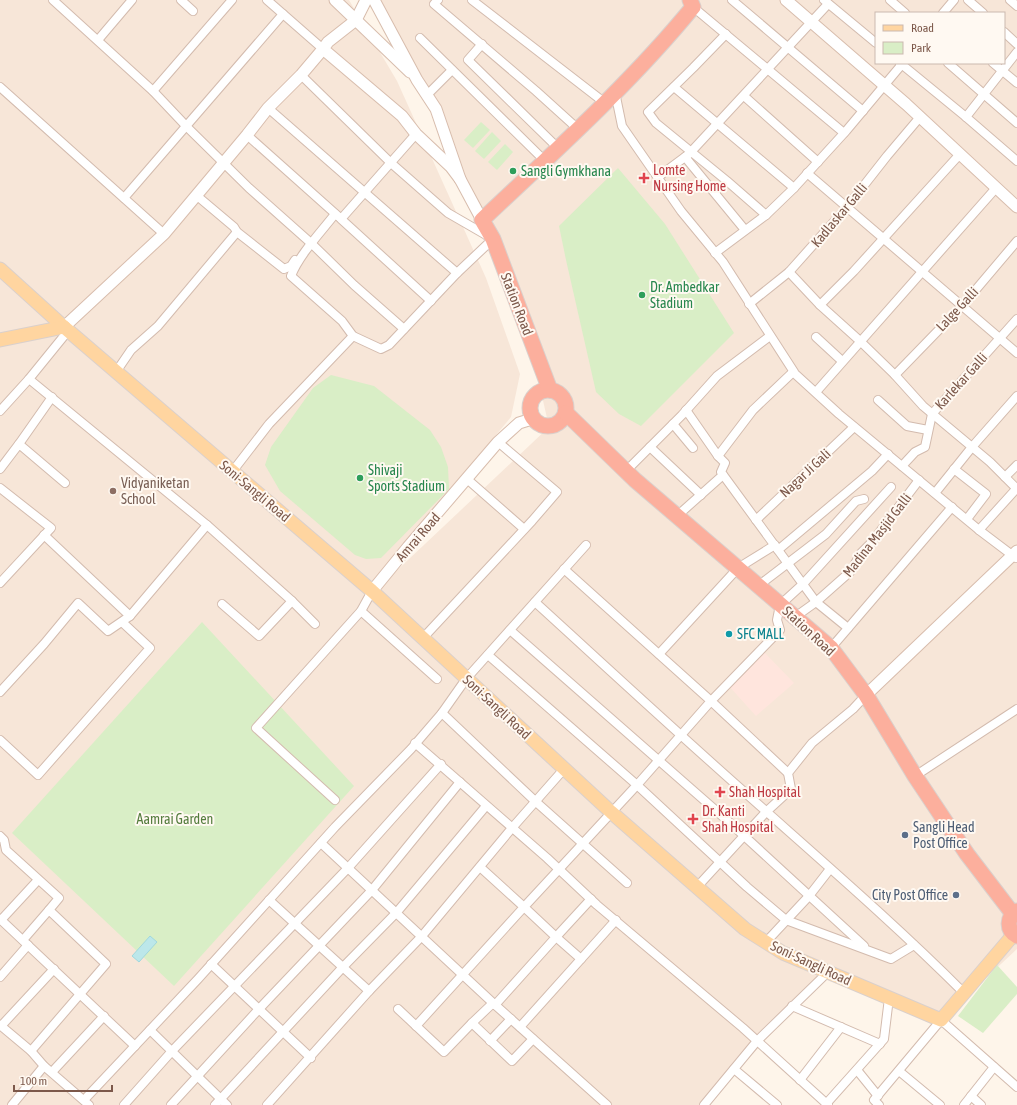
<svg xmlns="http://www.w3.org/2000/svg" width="1017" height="1105" font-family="'Asap Condensed',sans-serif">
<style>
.residential{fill:#f7e6d8;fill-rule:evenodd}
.commercial{fill:#ffe5dd}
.green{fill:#d9eec6}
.water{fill:#bce7ea;stroke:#a1d8dd}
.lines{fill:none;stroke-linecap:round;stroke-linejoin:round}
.street-casing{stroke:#d3bbae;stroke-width:10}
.secondary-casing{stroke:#d8bdad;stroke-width:13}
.primary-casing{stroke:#dad0cc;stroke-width:15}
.highway-casing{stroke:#dad0cc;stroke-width:17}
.street{stroke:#fff;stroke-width:8}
.secondary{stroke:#fff;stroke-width:11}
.primary{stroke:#ffd5a0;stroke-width:13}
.highway{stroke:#fcaf9d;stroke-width:15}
.leisure-dot{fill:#2e9e5b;stroke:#fff9f2;stroke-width:1.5}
.health-dot{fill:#e0444e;stroke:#fff9f2;stroke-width:1.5}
.education-dot{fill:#8d6e63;stroke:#fff9f2;stroke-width:1.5}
.culture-dot{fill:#0f9aa8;stroke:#fff9f2;stroke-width:1.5}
.service-dot{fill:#5c6f8a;stroke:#fff9f2;stroke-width:1.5}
.labels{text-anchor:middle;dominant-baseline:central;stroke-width:4;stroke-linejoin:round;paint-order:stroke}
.health-label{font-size:14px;fill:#be3a42;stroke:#fff9f2;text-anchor:start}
.leisure-label{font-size:14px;fill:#27864d;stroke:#fff9f2;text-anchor:start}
.street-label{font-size:14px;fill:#7c584a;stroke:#fff9f2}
.education-label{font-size:14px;fill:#785e54;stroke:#fff9f2;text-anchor:start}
.culture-label{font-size:14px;fill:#0d838f;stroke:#fff9f2;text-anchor:start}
.park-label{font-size:14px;fill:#557d3e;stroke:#fff9f2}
.service-label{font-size:14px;fill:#4e5e75;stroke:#fff9f2;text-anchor:start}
</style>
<rect width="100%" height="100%" fill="#fef5ea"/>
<!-- residential -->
<path class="residential" d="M0 0H349L397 81 486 278 520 374 511 417 365 591 373 593 549 427 527 330 482 220 377 0H1017V949L941 1020 828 972 706 1105H0ZM876 13H1004V63H876Z"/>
<!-- commercial -->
<polygon class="commercial" points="764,652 794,683 756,716 728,685"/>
<!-- green -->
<g class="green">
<polygon points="481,122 490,130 473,148 464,140"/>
<polygon points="492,132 501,141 484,159 475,151"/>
<polygon points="505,144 513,152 497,170 488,162"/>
<polygon points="618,168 665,224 734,333 641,426 619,414 596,392 566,260 559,226"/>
<polygon points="331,375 374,386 430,430 441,447 448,467 449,489 381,558 366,559 355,555 280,491 265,465 271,447 313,388"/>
<polygon points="202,622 354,786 174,986 12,833"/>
<polygon points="997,965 1017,987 1017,994 983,1033 958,1016"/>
</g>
<!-- water -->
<polygon class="water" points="150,936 157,942 139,962 132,956"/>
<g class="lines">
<defs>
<g id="street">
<polyline points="53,0 153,91 188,128 249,188 312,244 354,285 404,329"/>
<polyline points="181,0 193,11"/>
<polyline points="267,0 323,49"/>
<polyline points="438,0 434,4 536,91 578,129"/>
<polyline points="472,0 605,103"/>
<polyline points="732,0 863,111"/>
<polyline points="824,0 876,43"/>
<polyline points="890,0 905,13"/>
<polyline points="968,0 983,13"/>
<polyline points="1010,0 1017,6"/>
<polyline points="693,7 844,133"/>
<polyline points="943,13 954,0"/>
<polyline points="1004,32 1017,44"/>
<polyline points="726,34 693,68 648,112 656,123 727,181 766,215"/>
<polyline points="420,38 545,161"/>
<polyline points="98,40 132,0"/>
<polyline points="482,44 468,60 558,148"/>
<polyline points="900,63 966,117 1017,161"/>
<polyline points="948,63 1017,123"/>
<polyline points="993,63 1017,83"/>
<path d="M301 75 391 163 448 213 493 239 457 273 389 345 381 349 353 336 342 321 291 276C299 255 321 232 335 214"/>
<polyline points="0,87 164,234"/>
<polyline points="674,87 794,188 846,131 903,63"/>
<polyline points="153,91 232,0"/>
<polyline points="615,92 622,126 681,211 723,262 794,372 793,372 839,414 979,530 1016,558"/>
<polyline points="427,95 452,70"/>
<polyline points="744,96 818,162"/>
<polyline points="268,108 457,273"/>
<polyline points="966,117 1017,52"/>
<polyline points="416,134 341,219 431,301"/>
<polyline points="247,135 339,217"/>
<polyline points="685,157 745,230"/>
<polyline points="807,173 1017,353"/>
<polyline points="658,177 689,154 828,4"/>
<polyline points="196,195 234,227 237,232 284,269 291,266 295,260"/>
<polyline points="124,198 283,14"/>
<polyline points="715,253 766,215 794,188"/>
<polyline points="789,272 820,305 860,341 895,375 923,406 990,462 1016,488"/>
<polyline points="749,304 789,272 847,207 887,156 920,117"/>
<polyline points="820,305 854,271 960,154"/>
<polyline points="816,337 842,361"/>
<polyline points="116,372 131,350 158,326 237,232"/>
<polyline points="895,375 962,306 1017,241"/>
<polyline points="29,379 68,331"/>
<polyline points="816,392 996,188"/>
<polyline points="878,400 907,426 928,430"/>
<polyline points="686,410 718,456 725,463 721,472 816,602 848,628"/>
<polyline points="0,411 29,379 207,525 292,601 315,624"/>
<polyline points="673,424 693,448"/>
<polyline points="19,444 52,397"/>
<polyline points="650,447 701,495"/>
<polyline points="718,456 753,410 793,372"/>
<polyline points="902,466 915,452 925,447 932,414 1017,319"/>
<polyline points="0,469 19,444 65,483"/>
<polyline points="954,469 986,494 967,519"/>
<polyline points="626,471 682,415 717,376 770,336"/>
<polyline points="232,472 269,424 353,336"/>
<polyline points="1005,477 1017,465"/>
<polyline points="467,479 524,529"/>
<polyline points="0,488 51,528 0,583"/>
<polyline points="935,493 972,447 1017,396"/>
<polyline points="677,516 723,475"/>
<polyline points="756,520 854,427"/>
<polyline points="979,530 1017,488"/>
<polyline points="44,535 130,616"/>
<polyline points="778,550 872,471 888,454"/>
<polyline points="564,569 711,701 637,785 747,887 786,920 891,959 914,945"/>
<polyline points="758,586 826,534 856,501 864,499"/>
<path d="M535 602C603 664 671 727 741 789 816 856 893 922 964 993"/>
<polyline points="222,604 259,636 292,601"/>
<polyline points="361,611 437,679"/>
<polyline points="795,617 816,602 851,571 861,553 872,542 919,480"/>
<polyline points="510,630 729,822 864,946"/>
<polyline points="423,638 532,521 557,492 498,442"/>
<polyline points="831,648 952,507"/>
<polyline points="659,654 738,568 775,545"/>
<polyline points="488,655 637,785 524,907 556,937 495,1005"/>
<polyline points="0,692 44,644 78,603 108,631 130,616 207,525"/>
<polyline points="442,713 535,801 627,883"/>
<polyline points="0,740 38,775 150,648 122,622"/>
<polyline points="415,743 547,858 597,905 743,1028 828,1105"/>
<polyline points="788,773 711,701 780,630 777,620 780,605 803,584 891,487"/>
<polyline points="915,776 1017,709"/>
<polyline points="335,800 256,728 361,611 372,591"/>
<polyline points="0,836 4,840 6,850 59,898 49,910"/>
<polyline points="321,843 493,1003 607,1105"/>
<polyline points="697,887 766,812 791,789 788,773 812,743 853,709 866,695"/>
<polyline points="269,900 369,991"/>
<polyline points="0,919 135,1046"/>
<polyline points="1,920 38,880"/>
<polyline points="23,940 49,910 106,964 31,1051"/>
<polyline points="766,942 809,896 830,869"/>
<polyline points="581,959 556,937 591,899"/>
<polyline points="211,964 311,1058"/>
<polyline points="0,977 28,945"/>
<polyline points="493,1003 472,1023 512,1061 533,1039"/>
<polyline points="792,1006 880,1044"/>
<polyline points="398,1009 444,1052 472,1023"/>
<polyline points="0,1025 31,1051 44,1066 89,1105"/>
<polyline points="2,1025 54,969"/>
<polyline points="416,1026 524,907 480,867"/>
<polyline points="520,1027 616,920"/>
<polyline points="150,1030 227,1105"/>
<polyline points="490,1041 511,1019"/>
<polyline points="734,1069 777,1105"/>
<polyline points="857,1070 878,1096"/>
<polyline points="899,1071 940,1105"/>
<polyline points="52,1072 104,1016"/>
<polyline points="800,1080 841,1027"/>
<polyline points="971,1096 981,1105"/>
<polyline points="84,1100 198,979 335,827 411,749 442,713 466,679 586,545"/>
<polyline points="826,1104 884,1039 889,998"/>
<polyline points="12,1105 44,1066"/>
<polyline points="124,1105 172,1051 348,868 441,764"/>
<polyline points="171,1105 259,1009 372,890 460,782"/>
<polyline points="215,1105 343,967 397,912 486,806"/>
<polyline points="267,1105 369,991 422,936 512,828 564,769"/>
<polyline points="704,1105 757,1041 828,972"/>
<polyline points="879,1105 874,1100 941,1020 1017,1087"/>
<polyline points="964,1105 994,1067"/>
</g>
<g id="secondary">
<polyline points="335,0 410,72"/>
<polyline points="366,0 356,20 328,42 323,49 402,116 416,134 451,167 460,179"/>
<polyline points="374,0 417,80 436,109 460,179 482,220"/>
<polyline points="786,0 906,104 1017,207"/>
<polyline points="64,327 164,234 247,135 268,108 301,75 323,49"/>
<polyline points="372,591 408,547 498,442 519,423 532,419"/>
<polyline points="866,695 1017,551"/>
</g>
<g id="primary">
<polyline points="0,269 64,327 372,591 611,812 745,929 783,953 941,1020 1014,934"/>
<polyline points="0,340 64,327"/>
</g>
<g id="highway">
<circle cx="548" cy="408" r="18"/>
<path d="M550 390 493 239 482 220C554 152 630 84 693 7L690 0"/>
<polyline points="566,413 635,480 831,648 866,695 915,776 967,854 1013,914"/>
<path d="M1017 911C1007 917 1006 930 1017 936"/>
</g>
</defs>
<!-- street casing -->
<use href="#street" class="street-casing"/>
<!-- secondary casing -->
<use href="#secondary" class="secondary-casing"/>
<!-- primary casing -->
<use href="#primary" class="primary-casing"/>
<!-- highway casing -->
<use href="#highway" class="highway-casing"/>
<!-- street -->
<use href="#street" class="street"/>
<!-- secondary -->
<use href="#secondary" class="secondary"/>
<!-- primary -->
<use href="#primary" class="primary"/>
<!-- highway -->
<use href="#highway" class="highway"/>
</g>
<!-- markers -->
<g class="leisure-dot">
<circle cx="513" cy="171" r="4"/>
<circle cx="642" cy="295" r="4"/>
<circle cx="360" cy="478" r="4"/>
</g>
<g class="health-dot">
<path d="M642 172h4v4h4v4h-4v4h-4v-4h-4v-4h4z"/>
<path d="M718 786h4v4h4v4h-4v4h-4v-4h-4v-4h4z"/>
<path d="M691 813h4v4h4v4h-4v4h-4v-4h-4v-4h4z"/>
</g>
<circle class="education-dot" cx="113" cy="491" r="4"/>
<circle class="culture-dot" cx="729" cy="634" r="4"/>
<g class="service-dot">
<circle cx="905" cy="835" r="4"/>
<circle cx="956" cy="895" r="4"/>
</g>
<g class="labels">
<!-- health labels -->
<g class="health-label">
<text x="653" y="170">Lomte<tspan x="653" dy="16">Nursing Home</tspan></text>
<text x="729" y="792">Shah Hospital</text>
<text x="702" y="811">Dr. Kanti<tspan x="702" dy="16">Shah Hospital</tspan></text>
</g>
<!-- leisure labels -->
<g class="leisure-label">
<text x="521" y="171">Sangli Gymkhana</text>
<text x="650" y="287">Dr. Ambedkar<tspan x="650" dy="16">Stadium</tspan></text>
<text x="368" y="470">Shivaji<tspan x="368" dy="16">Sports Stadium</tspan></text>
</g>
<!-- street labels -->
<g class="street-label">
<text transform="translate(839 215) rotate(-50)">Kadlaskar Galli</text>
<text transform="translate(517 304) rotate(69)">Station Road</text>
<text transform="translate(957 309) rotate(-47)">Lalge Galli</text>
<text transform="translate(961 381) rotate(-48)">Karlekar Galli</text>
<text transform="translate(805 473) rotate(-43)">Nagar Ji Gali</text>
<text transform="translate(255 491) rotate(40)">Soni-Sangli Road</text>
<text transform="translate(877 535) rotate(-52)">Madina Masjid Galli</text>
<text transform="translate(418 537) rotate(-49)">Amrai Road</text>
<text transform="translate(809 631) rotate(43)">Station Road</text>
<text transform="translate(497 707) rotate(43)">Soni-Sangli Road</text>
<text transform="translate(811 963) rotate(25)">Soni-Sangli Road</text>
</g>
<!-- education labels -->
<g class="education-label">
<text x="121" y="483">Vidyaniketan<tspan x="121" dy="16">School</tspan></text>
</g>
<!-- culture labels -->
<g class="culture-label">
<text x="737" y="634">SFC MALL</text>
</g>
<!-- park labels -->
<g class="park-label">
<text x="175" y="819">Aamrai Garden</text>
</g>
<!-- service labels -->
<g class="service-label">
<text x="913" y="827">Sangli Head<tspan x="913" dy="16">Post Office</tspan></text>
<text x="948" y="895" text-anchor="end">City Post Office</text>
</g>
</g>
<!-- legend -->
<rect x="875" y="12" width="130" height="52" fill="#fff9f2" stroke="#cbb9af"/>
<rect x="883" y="25" width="20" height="6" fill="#ffd5a0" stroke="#cbb9af"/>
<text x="911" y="32" font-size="12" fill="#7c584a">Road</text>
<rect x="883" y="42" width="20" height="12" fill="#d9eec6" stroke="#cbb9af"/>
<text x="911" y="52" font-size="12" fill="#7c584a">Park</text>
<!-- scale -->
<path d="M14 1085v6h98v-6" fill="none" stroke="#7c584a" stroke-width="2"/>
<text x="20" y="1085" font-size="12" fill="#7c584a" stroke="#fff9f2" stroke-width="3" paint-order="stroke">100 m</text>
</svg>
